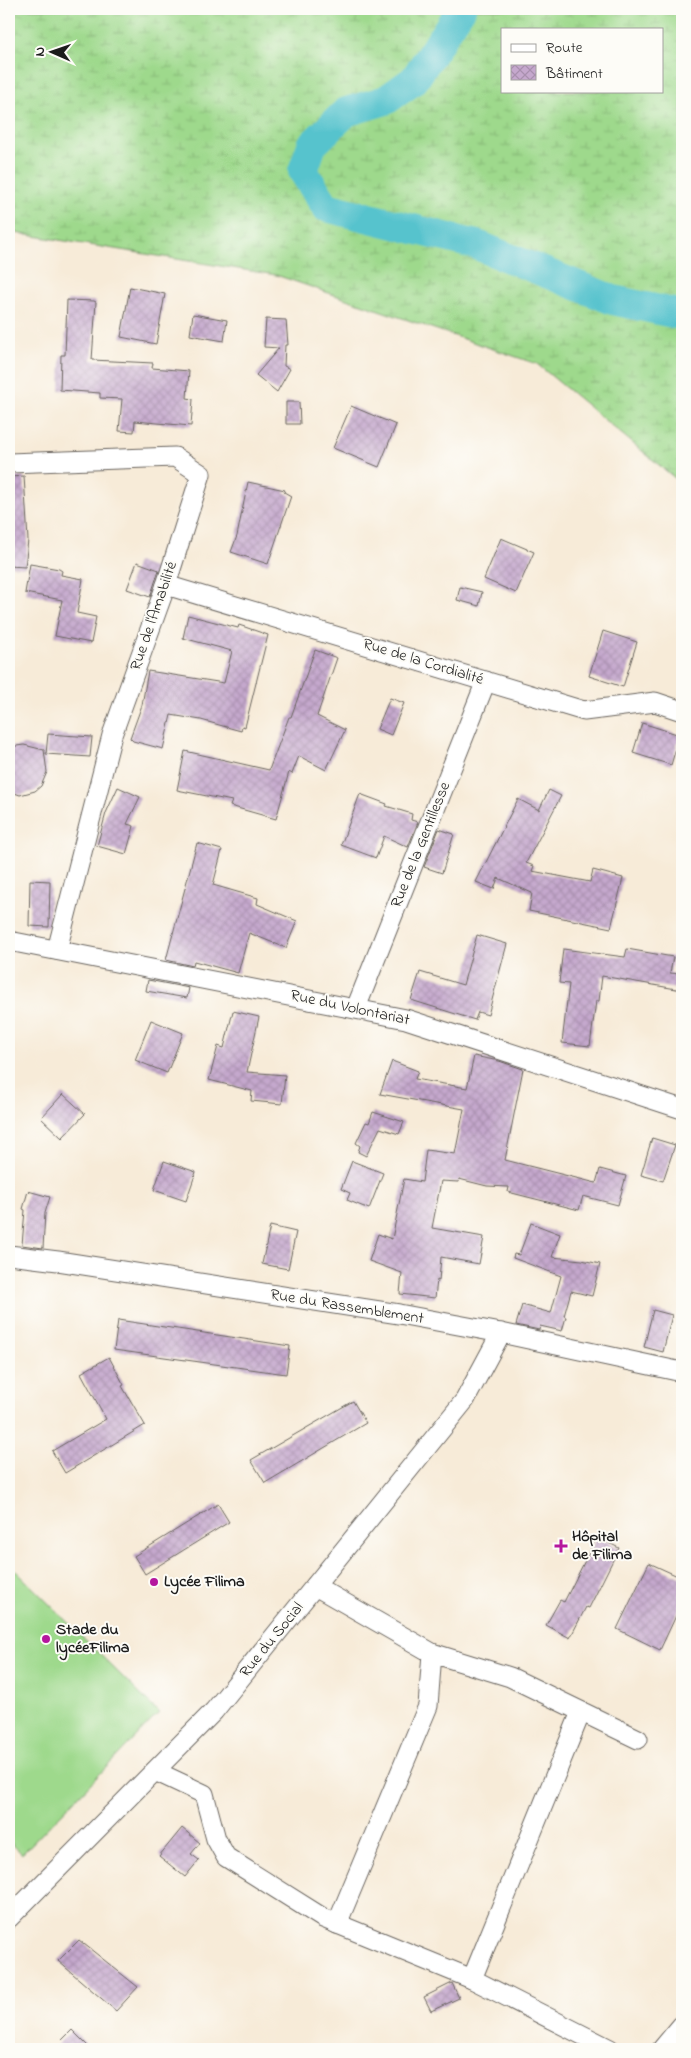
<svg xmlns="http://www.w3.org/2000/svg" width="691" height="2058" font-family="'Indie Flower',sans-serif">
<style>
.wetland{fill:url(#wetland-marsh);stroke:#5d7a54;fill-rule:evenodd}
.pitch{fill:#9ed98c;stroke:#5d7a54}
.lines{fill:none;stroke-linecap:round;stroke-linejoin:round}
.river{stroke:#56c3cd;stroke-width:30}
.building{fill:url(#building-cross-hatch)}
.street-casing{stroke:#69645e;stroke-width:21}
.street{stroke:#fff;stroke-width:19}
.poi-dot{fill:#b5179e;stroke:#fdfcf7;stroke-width:2}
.labels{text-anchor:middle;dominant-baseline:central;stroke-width:4;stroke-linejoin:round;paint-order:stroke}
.street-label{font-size:16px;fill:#1c1c1c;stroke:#fdfcf7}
.poi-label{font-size:16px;font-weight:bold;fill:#1c1c1c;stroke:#fdfcf7;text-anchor:start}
</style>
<defs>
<pattern id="wetland-marsh" width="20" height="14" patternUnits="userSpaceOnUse" patternTransform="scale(1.25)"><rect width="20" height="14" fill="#9ed98c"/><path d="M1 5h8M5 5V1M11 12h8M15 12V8" fill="none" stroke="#88ba78"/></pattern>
<pattern id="building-cross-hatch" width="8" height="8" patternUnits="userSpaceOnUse" patternTransform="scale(1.25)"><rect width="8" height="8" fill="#c5a8cd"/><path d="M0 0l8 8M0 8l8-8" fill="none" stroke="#a990af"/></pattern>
</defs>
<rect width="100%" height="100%" fill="#fdfcf7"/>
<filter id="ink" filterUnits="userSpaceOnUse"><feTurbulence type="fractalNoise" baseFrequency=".02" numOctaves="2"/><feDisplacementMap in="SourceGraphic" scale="10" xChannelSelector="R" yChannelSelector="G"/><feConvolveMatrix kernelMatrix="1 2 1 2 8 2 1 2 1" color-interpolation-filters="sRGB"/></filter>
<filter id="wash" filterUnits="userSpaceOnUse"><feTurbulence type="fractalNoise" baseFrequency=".0096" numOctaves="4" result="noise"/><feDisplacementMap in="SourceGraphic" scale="20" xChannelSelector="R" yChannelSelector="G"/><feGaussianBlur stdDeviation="1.12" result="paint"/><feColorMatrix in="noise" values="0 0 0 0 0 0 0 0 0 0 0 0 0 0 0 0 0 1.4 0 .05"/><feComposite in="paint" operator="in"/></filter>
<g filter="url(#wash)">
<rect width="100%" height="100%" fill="#f7ebd8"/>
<!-- wetland -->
<path class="wetland" d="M9 9H682V484L537 364 276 275 9 232ZM502 29H662V91H502Z"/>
<!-- pitch -->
<polygon class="pitch" points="9,1564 159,1713 22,1854 9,1841"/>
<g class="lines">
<!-- river -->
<polyline class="river" points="461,9 414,80 386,100 346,112 312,145 303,171 326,207 477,245 613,300 682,315"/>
</g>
<g id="blocks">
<!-- building -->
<g class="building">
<polygon points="130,287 165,294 156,344 121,337"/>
<polygon points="67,300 94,301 96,302 92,360 153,363 152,368 189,371 187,398 193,399 191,426 135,421 134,432 119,431 122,399 100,398 100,393 60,390 61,355 65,355"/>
<polygon points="193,314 227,320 224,341 190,335"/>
<polygon points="266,319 286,320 288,345 285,345 284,366 290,369 277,392 256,375 279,348 264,347"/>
<polygon points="286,402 299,402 300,424 286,424"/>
<polygon points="351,406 396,425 379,467 333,448"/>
<polygon points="24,476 28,540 25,567 9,566 9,477"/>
<polygon points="248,482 285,490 284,492 291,496 268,564 231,552 237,536"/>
<polygon points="501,538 534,552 516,593 484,579"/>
<polygon points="137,562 159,570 150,597 127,589"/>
<polygon points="30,564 59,569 62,571 61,575 83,579 77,613 96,617 91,643 55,636 62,600 25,593"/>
<polygon points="460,587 482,592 479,606 457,600"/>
<polygon points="188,615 238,628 239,625 268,635 245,727 242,726 241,731 201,720 171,715 163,749 133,741 130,738 142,705 148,671 224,683 232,651 183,638"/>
<polygon points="603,631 637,642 623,687 589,676"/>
<polygon points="315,650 337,658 317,716 345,730 326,770 299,756 292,774 289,772 276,819 230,806 232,801 177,790 185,751 269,770 289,717 291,717"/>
<polygon points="390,698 404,703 391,735 377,729"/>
<polygon points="642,723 680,735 671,765 633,753"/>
<polygon points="48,734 92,737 90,757 46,754"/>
<polygon points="24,745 44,750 47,772 41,786 35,791 20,795 9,791 9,747"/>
<polygon points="118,787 140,797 127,824 134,826 126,854 97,846 106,813"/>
<polygon points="549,790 561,796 526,863 534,866 532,871 590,882 593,870 623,878 611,928 529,911 532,893 498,878 494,889 476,882 518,799 539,810"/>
<polygon points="360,794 387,804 386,806 412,814 411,820 418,822 408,847 384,836 376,858 341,845"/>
<polygon points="439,829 454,834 442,873 424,867"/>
<polygon points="197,843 222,850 213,885 258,898 257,904 297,921 286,948 249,933 238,973 194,961 193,966 166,960"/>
<polygon points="30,880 50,881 49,927 29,926"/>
<polygon points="477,935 507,944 488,1015 478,1012 475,1020 411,1000 420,972 463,985"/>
<polygon points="563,949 625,957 627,949 673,957 670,973 682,974 682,990 602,976 599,1001 596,1001 590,1046 562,1043 569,984 559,983"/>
<polygon points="148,980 189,988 187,998 146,991"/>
<polygon points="233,1011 259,1017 247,1072 285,1075 282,1104 251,1101 252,1091 209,1080 218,1046 224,1048"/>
<polygon points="151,1020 183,1033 167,1073 135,1060"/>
<polygon points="474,1056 499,1061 523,1069 505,1160 596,1183 600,1169 626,1176 618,1205 583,1196 579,1210 508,1192 509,1187 487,1186 459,1179 458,1182 441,1181 432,1228 484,1237 479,1264 441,1257 439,1281 437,1280 435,1298 400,1294 402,1273 369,1261 378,1234 392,1239 404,1179 422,1182 426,1150 455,1154 464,1109 380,1094 392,1061 418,1071 415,1079 467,1088"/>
<polygon points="63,1094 85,1114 62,1138 41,1118"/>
<polygon points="373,1112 404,1122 399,1134 380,1128 366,1156 358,1152 360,1146 356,1143 366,1122 369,1123"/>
<polygon points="652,1138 675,1145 663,1181 641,1175"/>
<polygon points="164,1161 196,1172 186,1201 154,1190"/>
<polygon points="352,1161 383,1173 369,1209 347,1200 350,1193 341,1189"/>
<polygon points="28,1191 50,1197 45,1213 43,1248 22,1245 25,1210 23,1209"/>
<polygon points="531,1223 560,1234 552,1257 582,1260 600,1264 592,1296 571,1291 564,1316 566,1317 562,1331 540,1326 539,1330 516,1325 522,1305 551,1313 561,1276 513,1258 514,1254 519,1255"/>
<polygon points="270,1226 296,1232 288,1269 262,1264"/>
<polygon points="653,1310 672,1315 663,1352 644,1347"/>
<polygon points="118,1320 290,1346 286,1374 114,1350"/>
<polygon points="109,1357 124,1385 122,1386 145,1425 65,1473 52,1451 106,1419 81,1373"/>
<polygon points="353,1401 366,1423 265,1483 251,1460"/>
<polygon points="218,1504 229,1522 145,1574 134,1556"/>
<polygon points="597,1537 619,1548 589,1608 586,1607 570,1638 546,1625 560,1600 564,1602"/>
<polygon points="649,1563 682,1578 682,1603 660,1650 617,1629"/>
<polygon points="182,1828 200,1843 191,1854 199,1860 185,1877 159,1856"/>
<polygon points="79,1940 138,1987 116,2011 58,1961"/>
<polygon points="452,1983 459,1998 431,2011 424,1997"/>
<polygon points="72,2030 91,2049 53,2049"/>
</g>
</g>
</g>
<g filter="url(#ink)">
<use href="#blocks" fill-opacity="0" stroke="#69645e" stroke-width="1"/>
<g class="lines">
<defs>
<g id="street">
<polyline points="9,463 175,457 201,474 166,585 112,735 57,950"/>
<polyline points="166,585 584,711 655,702 682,711"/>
<polyline points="9,941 406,1019 682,1109"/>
<polyline points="356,1008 486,681"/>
<polyline points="9,1255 58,1261 399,1314 501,1333 682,1372"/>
<polyline points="315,1586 432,1653 428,1706 337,1924"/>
<polyline points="432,1653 510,1677 638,1739"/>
<polyline points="155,1771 204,1794 216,1839 226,1857 323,1918 472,1979 610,2049"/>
<polyline points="9,1918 214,1711 465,1400 501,1333"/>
<polyline points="472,1979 581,1712"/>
<polyline points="662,2049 682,2025"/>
</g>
</defs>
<!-- street casing -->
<use href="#street" class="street-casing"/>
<!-- street -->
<use href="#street" class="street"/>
</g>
</g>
<!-- markers -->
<g class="poi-dot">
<path d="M558.5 1538.5h5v5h5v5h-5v5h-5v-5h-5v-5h5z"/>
<circle cx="154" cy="1582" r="5"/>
<circle cx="46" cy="1639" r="5"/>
</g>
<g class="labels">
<!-- street labels -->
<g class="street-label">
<text transform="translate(154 616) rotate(-71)">Rue de l'Amabilité</text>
<text transform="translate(423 662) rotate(17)">Rue de la Cordialité</text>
<text transform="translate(421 845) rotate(-68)">Rue de la Gentillesse</text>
<text transform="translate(350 1008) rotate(12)">Rue du Volontariat</text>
<text transform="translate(347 1307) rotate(9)">Rue du Rassemblement</text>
<text transform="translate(272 1640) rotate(-51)">Rue du Social</text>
</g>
<!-- poi labels -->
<g class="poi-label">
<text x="572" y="1537">Hôpital<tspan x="572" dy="18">de Filima</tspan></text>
<text x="164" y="1582">Lycée Filima</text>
<text x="56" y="1630">Stade du<tspan x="56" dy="18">lycéeFilima</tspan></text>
</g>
</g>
<!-- margin -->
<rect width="691" height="2058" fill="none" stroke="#fdfcf7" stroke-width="30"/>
<!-- legend -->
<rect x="501" y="28" width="162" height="65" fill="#fdfcf7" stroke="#a3a29f"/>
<rect x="511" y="44" width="25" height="8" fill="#ffffff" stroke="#a3a29f"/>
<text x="546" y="52" font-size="15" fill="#1c1c1c">Route</text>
<rect x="511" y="65" width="25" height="15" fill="url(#building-cross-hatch)" stroke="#a3a29f"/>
<text x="546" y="78" font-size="15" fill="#1c1c1c">Bâtiment</text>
<!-- north arrow -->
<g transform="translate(52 52) rotate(272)" stroke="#fdfcf7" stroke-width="4" paint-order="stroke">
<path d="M0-4L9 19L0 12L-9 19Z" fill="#1c1c1c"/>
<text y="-8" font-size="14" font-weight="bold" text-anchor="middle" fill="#1c1c1c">N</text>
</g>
</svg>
